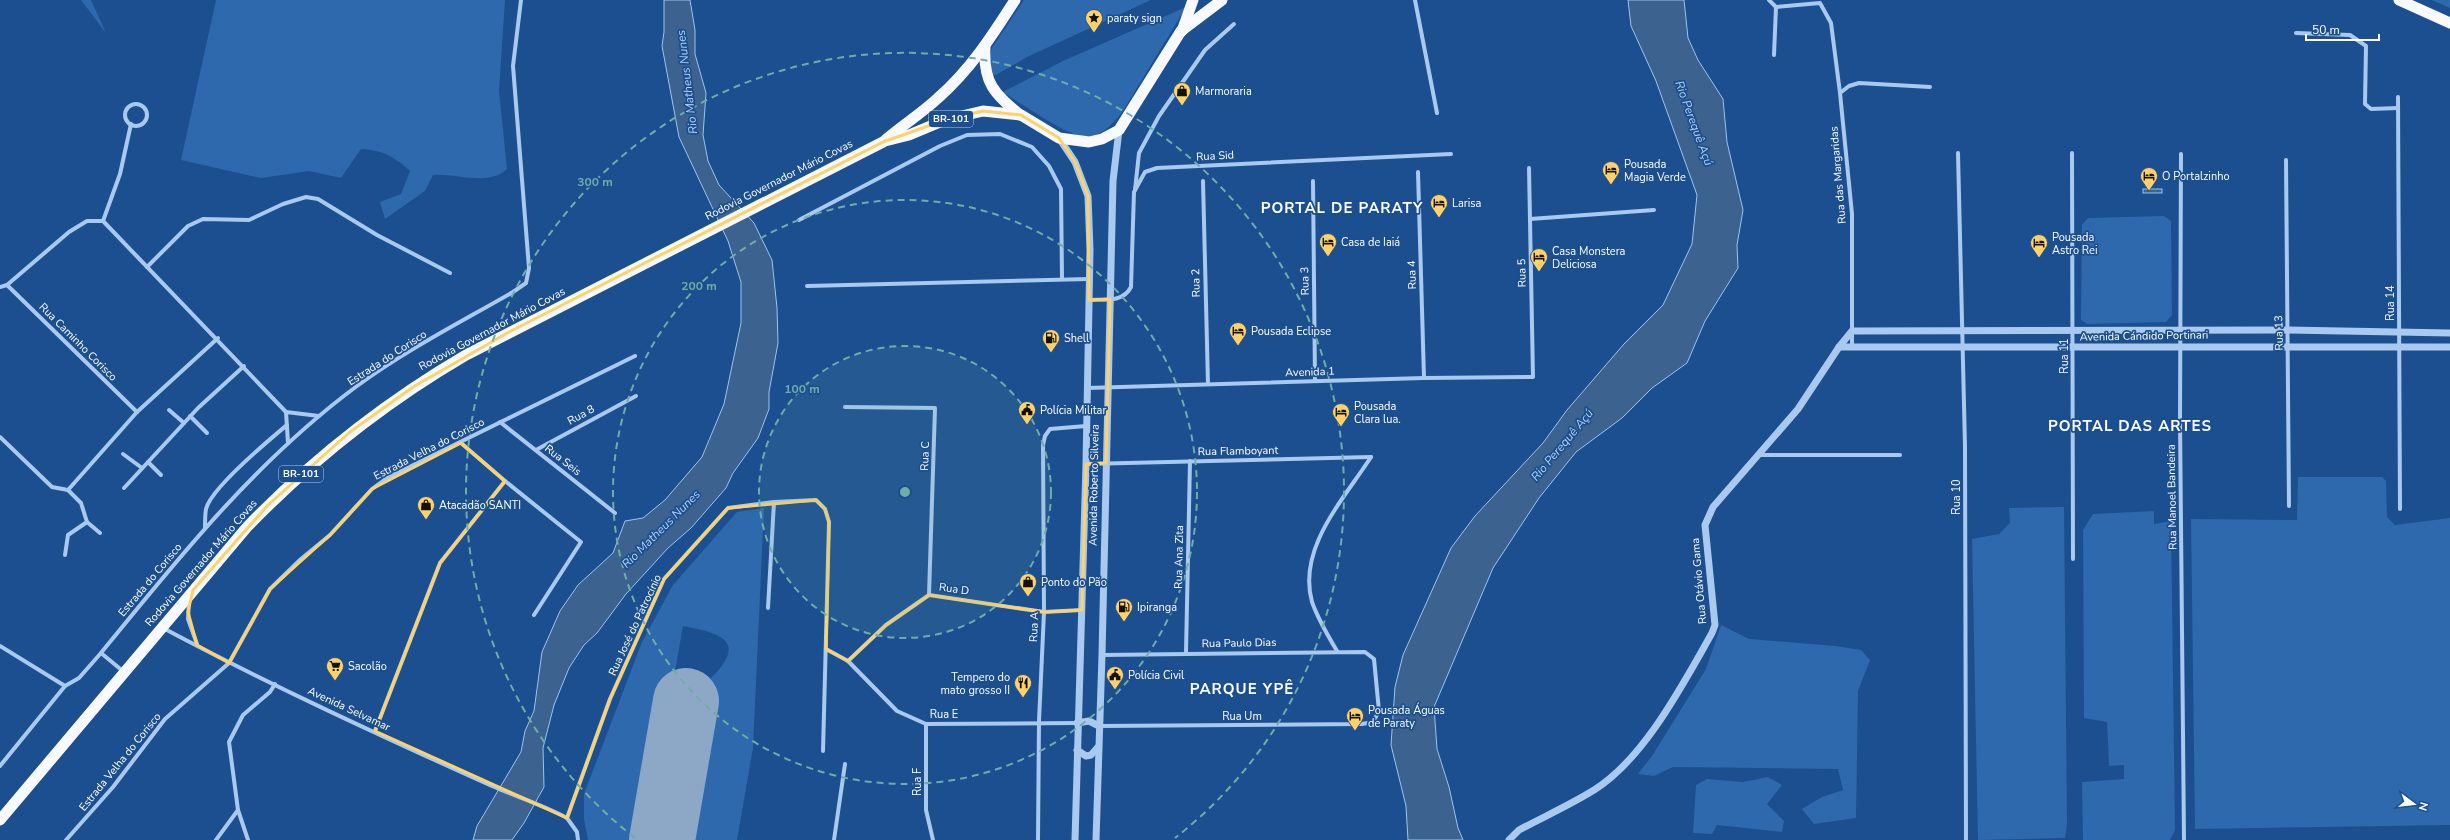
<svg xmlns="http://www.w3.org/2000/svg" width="2450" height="840" font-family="'Nunito Sans',sans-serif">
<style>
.green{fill:#2e69ad}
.water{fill:#3c6290;stroke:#9cc4f0}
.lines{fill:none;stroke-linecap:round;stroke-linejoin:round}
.runway{stroke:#8da7c7;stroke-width:66}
.minor{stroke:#a9c9ee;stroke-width:4}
.tertiary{stroke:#a9c9ee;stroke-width:7}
.trunk{stroke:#f8faff;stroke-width:11}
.marked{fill:none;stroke:#ffd166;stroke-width:3;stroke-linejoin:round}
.ring{fill:none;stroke:#6fada8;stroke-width:2;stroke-dasharray:7 5}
.labels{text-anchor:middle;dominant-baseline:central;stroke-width:3.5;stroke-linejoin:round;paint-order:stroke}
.shield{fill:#1b4f8f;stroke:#bbcadd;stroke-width:1}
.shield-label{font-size:10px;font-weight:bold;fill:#fff}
.poi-label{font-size:11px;fill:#fff;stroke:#1b4f8f;text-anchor:start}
.street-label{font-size:11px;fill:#fff;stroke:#1b4f8f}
.water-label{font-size:12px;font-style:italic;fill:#b5d3f5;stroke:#1b4f8f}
.district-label{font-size:15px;font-weight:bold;letter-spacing:1px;fill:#fff;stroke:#1b4f8f}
.centre{fill:#6fada8;stroke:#1b4f8f;stroke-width:2}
.ring-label{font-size:12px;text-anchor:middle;font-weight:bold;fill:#6fada8;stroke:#1b4f8f;stroke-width:3.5;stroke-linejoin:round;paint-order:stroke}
</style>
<rect width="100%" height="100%" fill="#1b4f8f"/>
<!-- green -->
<g class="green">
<polygon points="81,0 91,0 106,33"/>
<path d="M216 0H505L499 91 507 169C488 187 457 173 433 175L425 191 385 219 380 202 401 194 410 171C395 157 383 150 361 149L341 178 309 171 261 178 181 160Z"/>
<polygon points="1024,0 1151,0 1027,57 996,75 991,75 990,55 992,48"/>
<polygon points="2432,0 2450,0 2450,8"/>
<path d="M1186 7 1123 111C1096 147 1080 140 1045 119 1031 110 1017 102 1003 92L1063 61Z"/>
<polygon points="2164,216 2171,221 2172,315 2166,322 2087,324 2081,320 2082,225 2088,218"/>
<polygon points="2298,477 2382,477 2386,481 2387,517 2395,525 2450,518 2450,825 2195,829 2191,519 2297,520"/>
<polygon points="2064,507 2067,824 2065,838 1978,840 1972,539 1999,534 2010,523 2009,508"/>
<path d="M764 508 753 748 737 840H679L707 682C748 643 726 634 683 626L645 840H588L584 819V794L642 642 673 585 737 512Z"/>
<polygon points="2154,511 2154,524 2171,521 2175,830 2170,840 2083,840 2082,782 2124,779 2124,765 2109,766 2107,722 2084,718 2083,530 2093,514"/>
<polygon points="1721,625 1749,639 1835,646 1861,650 1870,660 1858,691 1856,818 1814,824 1802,809 1822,797 1843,790 1838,769 1673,767 1654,776 1638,774 1652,756 1706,669"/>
<polygon points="1768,777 1782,785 1767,804 1784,821 1782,832 1717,825 1712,834 1693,833 1696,785 1707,779 1743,782"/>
</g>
<!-- water -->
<g class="water">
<polygon points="664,0 690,0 695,30 695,54 706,93 703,135 708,161 719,185 754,223 772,260 777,308 778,343 769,392 769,409 758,438 733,473 726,488 691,528 668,548 626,594 597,633 584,645 569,668 554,705 543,748 544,787 524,823 512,840 473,840 477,826 521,752 525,731 534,711 542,652 560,611 578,585 613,553 625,521 643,518 665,500 702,457 724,404 741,323 741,282 728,241 679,137 662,46 664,32"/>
<polygon points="1628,0 1684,0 1688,38 1698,60 1723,99 1727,142 1743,210 1737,245 1738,268 1705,321 1687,363 1652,388 1622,418 1576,452 1539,498 1493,568 1434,707 1437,749 1449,787 1458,828 1463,840 1408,840 1406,806 1391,745 1395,687 1403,655 1451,548 1475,516 1543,443 1567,410 1624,344 1663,305 1692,244 1697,195 1656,81 1631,26"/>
<rect x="2143" y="189" width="19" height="4"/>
</g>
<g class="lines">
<!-- runway -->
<polyline class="runway" points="662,840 686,701"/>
<!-- minor -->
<g class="minor">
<polyline points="1415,0 1437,113"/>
<polyline points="1769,0 1776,7 1774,55"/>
<polyline points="1776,7 1820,3 1831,23 1840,93"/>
<polyline points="2296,33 2350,35 2366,46 2365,104 2371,109 2398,108"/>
<polyline points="2398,97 2400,509"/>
<circle cx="136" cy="115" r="11"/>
<polyline points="1958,153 1965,446 1966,840"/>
<polyline points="2072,153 2073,559"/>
<polyline points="2181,154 2180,420 2184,840"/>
<polyline points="2286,160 2289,506"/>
<polyline points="1418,172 1424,378"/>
<polyline points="1203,181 1208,384"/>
<polyline points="1313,181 1315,381"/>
<polyline points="1135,190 1139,153 1159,116 1205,50 1234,24"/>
<polyline points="1530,219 1654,210"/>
<polyline points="799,220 940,146 967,135 1000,134 1032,147 1049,166 1061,189 1062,278"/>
<polyline points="103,221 120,174 131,124"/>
<polyline points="147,267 188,226 203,219 249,220 283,204 306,197 318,199 377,235 450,273"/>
<polyline points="7,285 137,412"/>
<polyline points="807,286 1089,279"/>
<polyline points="0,287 7,285 69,232 87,221 103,221 286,412 319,416"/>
<path d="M1089 300C1104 299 1123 303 1131 287L1134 192 1145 172 1157 168 1451 154"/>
<polyline points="1852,347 1852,214 1840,93 1849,86 1859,83 1930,87"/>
<polyline points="1087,388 1424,378 1533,377 1529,168"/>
<polyline points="845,407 935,408 929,595"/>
<polyline points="169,410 184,423"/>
<polyline points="286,412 288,443"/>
<polyline points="190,416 207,433"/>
<polyline points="500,422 615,513"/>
<polyline points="0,437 52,487 68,490"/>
<polyline points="536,450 636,396"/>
<polyline points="123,454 142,468"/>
<polyline points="1759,455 1900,455"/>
<polyline points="148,462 161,475"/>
<polyline points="1086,464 1371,457"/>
<polyline points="505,481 581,542 534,615"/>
<polyline points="124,488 198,408 244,366"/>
<polyline points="68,490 137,412 218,338"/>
<polyline points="68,490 81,503 87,522 100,533"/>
<path d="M205 528C205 522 205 515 206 509 211 488 269 440 287 425"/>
<polyline points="65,555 68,535 87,522"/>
<polyline points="189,601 188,619 197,644"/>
<polyline points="768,608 774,502"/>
<path d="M163 628C270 685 381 736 492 786 517 797 543 805 567 818"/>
<polyline points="0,646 65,686"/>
<polyline points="826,649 848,661 897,711 926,724 1077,723"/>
<path d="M1337 651C1328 636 1318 619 1312 602 1297 548 1344 499 1371 457"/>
<polyline points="1186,653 1190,461"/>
<polyline points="848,661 886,625 929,595 1044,612 1082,610"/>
<path d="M124 672 101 653C179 557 257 460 357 386 406 350 461 322 513 292L526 283 529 268 513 66 521 0"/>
<polyline points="926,724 926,810 933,840"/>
<polyline points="1099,726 1362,724 1373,722 1379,711 1374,659 1365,652 1102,655"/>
<polyline points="375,731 440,563 505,481 461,443"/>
<polyline points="0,766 65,686 79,678 101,653"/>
<polyline points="66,840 113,787 165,719 229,663 270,589 301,559 330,535 372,489 387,478 635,356"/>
<polyline points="216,840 238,810"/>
<polyline points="248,840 238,810 229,742 243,715 270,692 275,684"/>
<polyline points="578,840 577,832 567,818 610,699 664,579 728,508 774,502 816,500 825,509 829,522 823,751"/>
<polyline points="834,840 845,764"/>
<polyline points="1038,840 1039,721 1044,612 1043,445 1045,436 1050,429 1086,426"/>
</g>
<!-- tertiary -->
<g class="tertiary">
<polyline points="1059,138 1075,162 1088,196 1090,250 1086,464 1075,840"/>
<polyline points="1839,347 2450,347"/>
<polyline points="1077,723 1089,721 1099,726"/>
<polyline points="1077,750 1086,756 1091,755 1098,747"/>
<polyline points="1096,840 1102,655 1113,181 1119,130"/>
<path d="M1509 840 1519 830C1543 817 1570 805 1594 790 1644 759 1683 684 1712 633L1715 625 1705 525 1713 507 1798 409 1839 347 1852 331 2288 330 2450 333"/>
</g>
<!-- trunk -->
<g class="trunk">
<polyline points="2399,0 2450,23"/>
<polyline points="1182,31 1193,0"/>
<path d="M985 47C983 83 994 93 1020 115"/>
<polyline points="885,141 909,135 945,120 983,111 1021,115 1059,138 1089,142 1102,139 1119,130 1181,31 1222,0"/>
<path d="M0 820 247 527C312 460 384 403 466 355L883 142C901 126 921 114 938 98 970 70 992 36 1015 0"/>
</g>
</g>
<!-- marked area -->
<path class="marked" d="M983 111 1021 115 1059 138 1075 162 1088 196 1089 300 1110 299 1106 463 1086 464 1082 610 1044 612 929 595 886 625 848 661 826 649 829 522 825 509 816 500 728 508 664 579 610 699 567 818 375 731 440 563 505 481 461 443 372 489 330 535 270 589 229 663 197 645 188 612 193 590 268 505 350 432 413 387 509 332 883 142 945 120Z"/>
<!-- distance rings -->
<circle cx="905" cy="492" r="146" fill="#6fada8" fill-opacity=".12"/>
<g class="ring">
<circle cx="905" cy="492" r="146"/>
<circle cx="905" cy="492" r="292"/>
<path d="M635 838A439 439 0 1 1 1175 838"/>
</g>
<!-- icons -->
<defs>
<symbol id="sight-pin" viewBox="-11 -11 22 30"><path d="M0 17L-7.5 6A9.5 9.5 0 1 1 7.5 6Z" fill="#ffd166" stroke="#1b4f8f"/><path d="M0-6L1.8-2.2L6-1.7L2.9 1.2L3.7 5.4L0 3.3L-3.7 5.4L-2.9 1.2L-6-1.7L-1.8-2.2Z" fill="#111"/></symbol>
<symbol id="shop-pin" viewBox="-11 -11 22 30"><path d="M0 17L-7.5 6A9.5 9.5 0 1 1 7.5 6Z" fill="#ffd166" stroke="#1b4f8f"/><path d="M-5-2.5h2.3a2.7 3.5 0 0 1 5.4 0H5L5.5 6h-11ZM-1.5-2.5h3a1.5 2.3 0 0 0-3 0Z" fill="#111"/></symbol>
<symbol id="hotel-pin" viewBox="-11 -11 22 30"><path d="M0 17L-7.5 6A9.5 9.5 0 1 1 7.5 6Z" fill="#ffd166" stroke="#1b4f8f"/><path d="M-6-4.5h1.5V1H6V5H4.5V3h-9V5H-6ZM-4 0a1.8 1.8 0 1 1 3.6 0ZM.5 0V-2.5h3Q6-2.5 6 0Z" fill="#111"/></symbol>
<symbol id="fuel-pin" viewBox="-11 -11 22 30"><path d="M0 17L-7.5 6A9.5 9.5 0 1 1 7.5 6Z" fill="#ffd166" stroke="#1b4f8f"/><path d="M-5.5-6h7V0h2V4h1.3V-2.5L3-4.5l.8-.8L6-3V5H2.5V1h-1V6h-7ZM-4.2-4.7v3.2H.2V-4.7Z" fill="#111"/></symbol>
<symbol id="civic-pin" viewBox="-11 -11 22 30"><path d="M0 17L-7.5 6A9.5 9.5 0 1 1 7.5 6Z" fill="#ffd166" stroke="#1b4f8f"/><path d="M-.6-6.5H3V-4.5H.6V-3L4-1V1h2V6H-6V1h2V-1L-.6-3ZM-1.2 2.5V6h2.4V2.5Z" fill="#111"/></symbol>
<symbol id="supermarket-pin" viewBox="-11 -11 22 30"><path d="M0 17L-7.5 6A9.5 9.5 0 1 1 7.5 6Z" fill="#ffd166" stroke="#1b4f8f"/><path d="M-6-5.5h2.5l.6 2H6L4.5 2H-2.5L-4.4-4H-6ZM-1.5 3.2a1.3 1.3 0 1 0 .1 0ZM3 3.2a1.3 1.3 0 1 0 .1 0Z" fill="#111"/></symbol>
<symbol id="restaurant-pin" viewBox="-11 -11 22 30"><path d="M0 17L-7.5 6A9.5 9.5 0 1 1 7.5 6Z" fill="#ffd166" stroke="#1b4f8f"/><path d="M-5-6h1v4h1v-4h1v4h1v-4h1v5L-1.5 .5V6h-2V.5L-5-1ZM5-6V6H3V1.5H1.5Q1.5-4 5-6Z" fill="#111"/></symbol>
</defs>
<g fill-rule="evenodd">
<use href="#sight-pin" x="1084" y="8" width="20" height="27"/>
<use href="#shop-pin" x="1172" y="81" width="20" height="27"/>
<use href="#hotel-pin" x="1601" y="160" width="20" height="27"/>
<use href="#hotel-pin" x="2139" y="166" width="20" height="27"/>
<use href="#hotel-pin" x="1429" y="193" width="20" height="27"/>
<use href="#hotel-pin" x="1318" y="232" width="20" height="27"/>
<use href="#hotel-pin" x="2029" y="233" width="20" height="27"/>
<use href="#hotel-pin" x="1529" y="247" width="20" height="27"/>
<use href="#hotel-pin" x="1228" y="321" width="20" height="27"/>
<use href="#fuel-pin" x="1041" y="328" width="20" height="27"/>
<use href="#civic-pin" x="1017" y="400" width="20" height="27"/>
<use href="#hotel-pin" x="1331" y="402" width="20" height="27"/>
<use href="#shop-pin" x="416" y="495" width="20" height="27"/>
<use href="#shop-pin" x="1018" y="572" width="20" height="27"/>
<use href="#fuel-pin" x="1114" y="597" width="20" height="27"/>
<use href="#supermarket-pin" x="325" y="656" width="20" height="27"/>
<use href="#civic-pin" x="1105" y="665" width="20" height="27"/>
<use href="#restaurant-pin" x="1013" y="673" width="20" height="27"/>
<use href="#hotel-pin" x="1345" y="706" width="20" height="27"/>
</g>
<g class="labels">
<!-- shield labels -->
<g class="shield">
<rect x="929" y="111" width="44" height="16" rx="3"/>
<rect x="279" y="466" width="44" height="16" rx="3"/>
</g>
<g class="shield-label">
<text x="951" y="119">BR-101</text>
<text x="301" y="474">BR-101</text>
</g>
<!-- poi labels -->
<g class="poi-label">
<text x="1107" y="18">paraty sign</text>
<text x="1195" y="91">Marmoraria</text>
<text x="1624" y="164">Pousada<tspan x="1624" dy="13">Magia Verde</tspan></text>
<text x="2162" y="176">O Portalzinho</text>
<text x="1452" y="203">Larisa</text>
<text x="2052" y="237">Pousada<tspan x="2052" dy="13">Astro Rei</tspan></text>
<text x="1341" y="242">Casa de Iaiá</text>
<text x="1552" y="251">Casa Monstera<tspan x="1552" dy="13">Deliciosa</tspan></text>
<text x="1251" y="331">Pousada Eclipse</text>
<text x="1064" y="338">Shell</text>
<text x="1354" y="406">Pousada<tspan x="1354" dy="13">Clara lua.</tspan></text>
<text x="1040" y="410">Polícia Militar</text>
<text x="439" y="505">Atacadão SANTI</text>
<text x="1041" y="582">Ponto do Pão</text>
<text x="1137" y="607">Ipiranga</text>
<text x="348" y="666">Sacolão</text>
<text x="1128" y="675">Polícia Civil</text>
<text x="1010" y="677" text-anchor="end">Tempero do<tspan x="1010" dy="13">mato grosso II</tspan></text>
<text x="1368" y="710">Pousada Águas<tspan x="1368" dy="13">de Paraty</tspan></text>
</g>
<!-- street labels -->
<g class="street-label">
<text transform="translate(1215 156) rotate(-3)">Rua Sid</text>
<text transform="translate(1838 175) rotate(-95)">Rua das Margaridas</text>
<text transform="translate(779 180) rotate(-27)">Rodovia Governador Mário Covas</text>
<text transform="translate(1522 273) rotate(-91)">Rua 5</text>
<text transform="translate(1412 275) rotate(-92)">Rua 4</text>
<text transform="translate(1305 281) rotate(-91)">Rua 3</text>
<text transform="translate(1196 283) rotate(-91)">Rua 2</text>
<text transform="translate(2390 303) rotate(-90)">Rua 14</text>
<text transform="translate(492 329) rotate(-28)">Rodovia Governador Mário Covas</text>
<text transform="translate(2279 333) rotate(-91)">Rua 13</text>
<text transform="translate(2144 336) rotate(-1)">Avenida Cándido Portinari</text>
<text transform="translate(78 342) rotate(45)">Rua Caminho Corisco</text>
<text transform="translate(2064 356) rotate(-90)">Rua 11</text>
<text transform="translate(387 358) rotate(-33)">Estrada do Corisco</text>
<text transform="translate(1310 372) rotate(-2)">Avenida 1</text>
<text transform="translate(581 415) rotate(-29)">Rua 8</text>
<text transform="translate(429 449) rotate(-27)">Estrada Velha do Corisco</text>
<text transform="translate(1238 451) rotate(-1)">Rua Flamboyant</text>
<text transform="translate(925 456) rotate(-88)">Rua C</text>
<text transform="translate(563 460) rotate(38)">Rua Seis</text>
<text transform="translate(1094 485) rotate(-89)">Avenida Roberto Silveira</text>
<text transform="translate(1956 497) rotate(-90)">Rua 10</text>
<text transform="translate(2172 497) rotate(-91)">Rua Manoel Bandeira</text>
<text transform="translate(1179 557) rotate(-89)">Rua Ana Zita</text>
<text transform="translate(201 563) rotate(-49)">Rodovia Governador Mário Covas</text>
<text transform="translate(150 580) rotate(-50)">Estrada do Corisco</text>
<text transform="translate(1699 581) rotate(-95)">Rua Otávio Gama</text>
<text transform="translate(954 589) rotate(8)">Rua D</text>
<text transform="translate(635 625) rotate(-65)">Rua José do Patrocínio</text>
<text transform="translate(1034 627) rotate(-88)">Rua A</text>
<text transform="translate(1239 643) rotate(-1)">Rua Paulo Dias</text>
<text transform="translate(349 709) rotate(25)">Avenida Selvamar</text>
<text x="944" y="714">Rua E</text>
<text x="1242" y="716">Rua Um</text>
<text transform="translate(120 762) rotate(-51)">Estrada Velha do Corisco</text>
<text transform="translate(917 782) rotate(-90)">Rua F</text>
</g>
<!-- water labels -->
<g class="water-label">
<text transform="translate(687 82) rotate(-97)">Rio Matheus Nunes</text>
<text transform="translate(1694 123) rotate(70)">Rio Perequê Açú</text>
<text transform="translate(1562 445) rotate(-50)">Rio Perequê Açú</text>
<text transform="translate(661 529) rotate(-45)">Rio Matheus Nunes</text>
</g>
<!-- district labels -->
<g class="district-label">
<text x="1342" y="208">PORTAL DE PARATY</text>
<text x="2130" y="426">PORTAL DAS ARTES</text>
<text x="1242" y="689">PARQUE YPÊ</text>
</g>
</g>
<circle cx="905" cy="492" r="6" class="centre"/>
<g class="ring-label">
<text x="595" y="186">300 m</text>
<text x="699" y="290">200 m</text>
<text x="802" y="393">100 m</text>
</g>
<!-- north arrow -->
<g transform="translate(2414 804) rotate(105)" stroke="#1b4f8f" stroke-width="3" paint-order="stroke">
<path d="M0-3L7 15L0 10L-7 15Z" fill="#ffffff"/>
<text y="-6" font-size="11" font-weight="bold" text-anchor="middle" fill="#ffffff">N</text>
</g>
<!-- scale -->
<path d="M2306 34v6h73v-6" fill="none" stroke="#ffffff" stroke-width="2"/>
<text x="2312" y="34" font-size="12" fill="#ffffff" stroke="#1b4f8f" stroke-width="3" paint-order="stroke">50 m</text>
</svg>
